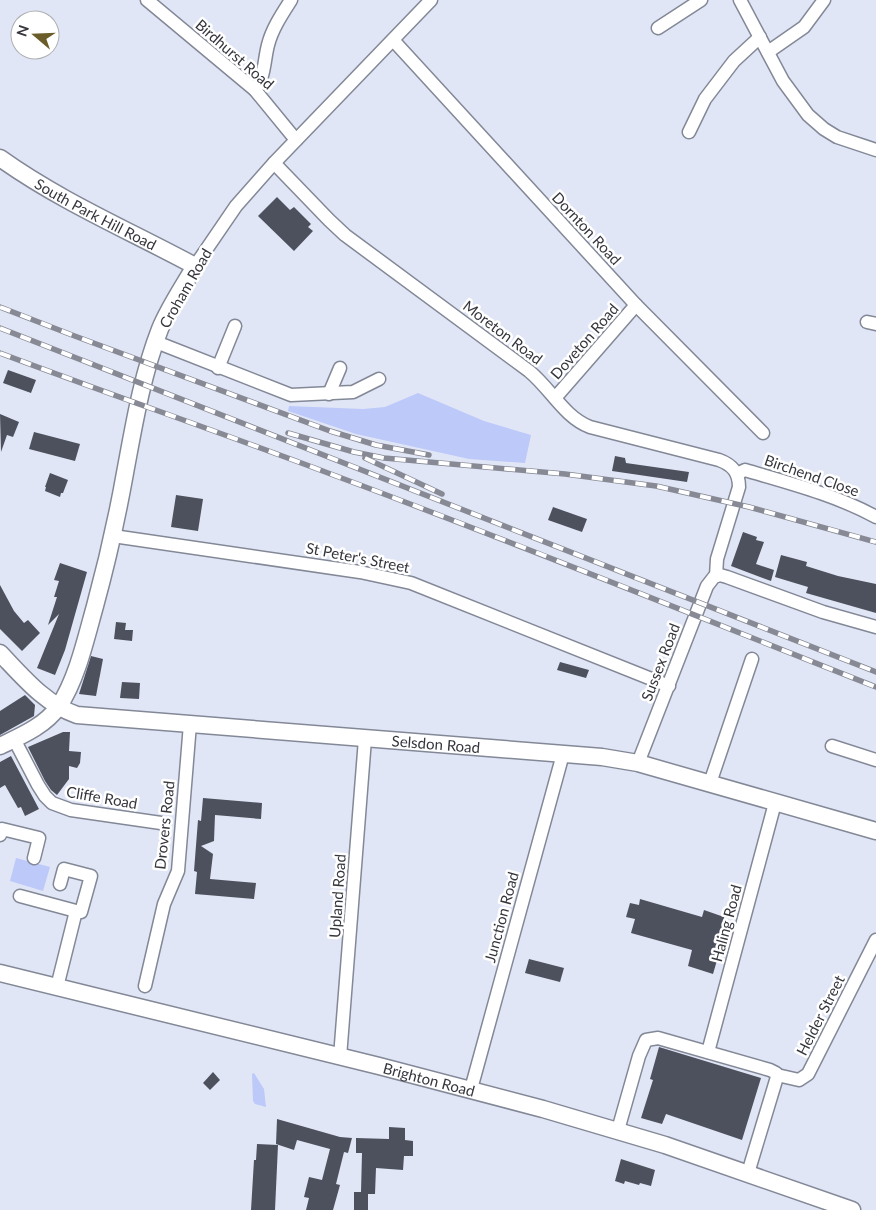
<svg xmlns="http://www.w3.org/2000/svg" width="876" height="1210" font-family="Lato,sans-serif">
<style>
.green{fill:#bcc9f9}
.building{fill:#4d515e}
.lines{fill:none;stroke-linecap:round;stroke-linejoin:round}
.minor-casing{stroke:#838897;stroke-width:15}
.major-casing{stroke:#838897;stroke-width:19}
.minor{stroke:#fff;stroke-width:12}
.major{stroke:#fff;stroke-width:16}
.rail-casing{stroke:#878a95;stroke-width:5.5}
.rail{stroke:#fff;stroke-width:4;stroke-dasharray:11;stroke-linecap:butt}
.labels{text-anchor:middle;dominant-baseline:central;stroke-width:5;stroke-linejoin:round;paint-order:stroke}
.street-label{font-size:15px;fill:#35363d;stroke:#fff}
</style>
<rect width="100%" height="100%" fill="#e1e6f6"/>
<!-- green -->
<g class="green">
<polygon points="418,393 484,421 531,435 525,463 469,459 356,434 288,411 289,406 363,409 385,407"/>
<polygon points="16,858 50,867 43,891 10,881"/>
<polygon points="254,1073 264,1089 266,1107 255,1104 253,1101 252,1074"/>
</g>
<!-- building -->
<g class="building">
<polygon points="277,197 290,210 294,207 311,224 308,227 313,231 294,251 258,216"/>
<polygon points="8,370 36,380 31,393 3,383"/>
<polygon points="0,414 19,422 13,437 7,435 1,452"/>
<polygon points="34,432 80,444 75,461 29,449"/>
<polygon points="615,456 625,458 626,463 689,472 687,482 612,471"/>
<polygon points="50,473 68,480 63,493 61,493 60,497 45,491 46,487 45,487"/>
<polygon points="176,495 203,499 198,531 171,527"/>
<polygon points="553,507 587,519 582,532 548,520"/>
<polygon points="743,532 757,537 756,540 764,542 756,564 774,570 771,581 731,566"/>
<polygon points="781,555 807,562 806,566 838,576 876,584 876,613 806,593 808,587 775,577"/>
<polygon points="60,563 87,572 65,650 55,675 37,668 59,614 48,625 57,597 54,597 59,581 54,580"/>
<polygon points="0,585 14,611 24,623 28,620 40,633 22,651 0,629"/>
<polygon points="116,622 126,623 125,630 133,630 132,641 114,639"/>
<polygon points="91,656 103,659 96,696 79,694"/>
<polygon points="560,662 589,670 586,678 557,670"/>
<polygon points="122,682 140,683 139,699 120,698"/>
<polygon points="25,695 35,705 34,716 0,735 0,711"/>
<polygon points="63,732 70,732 69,751 81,752 80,763 77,768 69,766 69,779 57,795 51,790 45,781 28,747"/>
<polygon points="11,756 39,809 25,816 21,807 18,808 5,785 0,788 0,762"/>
<polygon points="203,798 262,803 261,819 215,815 214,841 201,846 213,854 210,879 256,883 254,899 195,894 197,872 194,871 198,820 201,821"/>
<polygon points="640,899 702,917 704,910 724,917 727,933 725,933 713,974 688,966 692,950 631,933 635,919 626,917 630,903 639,905"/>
<polygon points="529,959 564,968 560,982 525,973"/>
<polygon points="659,1047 761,1078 742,1140 666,1114 662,1124 641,1118 653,1080 650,1079"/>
<polygon points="213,1072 220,1080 210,1090 203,1083"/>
<polygon points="277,1119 340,1137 352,1138 348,1153 344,1152 336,1184 340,1185 333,1210 306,1210 309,1198 304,1197 309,1177 322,1180 330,1149 297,1140 294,1150 276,1144"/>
<polygon points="389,1127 405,1128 405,1140 413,1141 413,1156 404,1156 403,1170 376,1168 375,1194 368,1194 368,1210 354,1210 354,1192 361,1192 362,1153 356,1153 356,1138 389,1139"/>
<polygon points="257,1144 278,1145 275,1210 251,1210 254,1160 256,1160"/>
<polygon points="621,1159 655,1170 651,1186 640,1183 639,1185 625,1181 624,1184 615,1181"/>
</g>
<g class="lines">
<defs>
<g id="minor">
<polyline points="147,0 255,90 296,140"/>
<polyline points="740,0 783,81 808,115 824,129 837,137 876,150"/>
<polyline points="658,28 701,0"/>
<polyline points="393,40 636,305 763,433"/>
<polyline points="768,52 804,27 824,0"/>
<path d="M255 90C265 77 264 60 268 45 272 29 282 14 291 0"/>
<polyline points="689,132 705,99 734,61 760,37"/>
<path d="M274 163 329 220 345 235 529 371C551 389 564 417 590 427L719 460C733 465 739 473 739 487L717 559 716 576"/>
<polyline points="195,266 236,206 274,163 431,0"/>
<polyline points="867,322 876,324"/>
<polyline points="156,342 291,395 353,392 379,379"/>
<polyline points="218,368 235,326"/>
<polyline points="329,394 340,368"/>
<polyline points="555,398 636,305"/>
<path d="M737 474 745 470C789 483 836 495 876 517"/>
<polyline points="113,536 360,572 411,583 669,686"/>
<polyline points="14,739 38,785 45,796 52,803 71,810 161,823"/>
<polyline points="832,746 876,760"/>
<polyline points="638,763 707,586 714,577 720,575 727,577 823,612 876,627"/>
<polyline points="710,783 752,659"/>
<polyline points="0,835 2,829 39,838 34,858"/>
<polyline points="60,884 64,869 91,876 81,912 76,911"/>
<polyline points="20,896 76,911 57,987"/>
<polyline points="145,986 164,904 178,871 190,724"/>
<polyline points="708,1052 775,803"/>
<polyline points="340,1057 365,739"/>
<polyline points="777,1075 799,1080 808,1074 876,940"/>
<polyline points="471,1089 563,754"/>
<polyline points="618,1130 639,1056 646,1040 658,1038 770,1070 776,1073 777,1077 748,1173"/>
</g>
<g id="major">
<path id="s1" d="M0 158C60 201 130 231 195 266 183 287 169 307 160 329 142 375 134 425 125 473 117 518 107 562 95 606 86 638 77 679 59 706 45 726 21 736 0 746"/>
<path id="s2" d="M0 653C23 677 45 704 77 715L602 757 638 763 876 831"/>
<path id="s3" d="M0 973 379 1066 543 1109 665 1145 852 1210"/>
</g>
</defs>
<!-- minor casing -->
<use href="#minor" class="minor-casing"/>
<!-- major casing -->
<use href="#major" class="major-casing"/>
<!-- minor -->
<use href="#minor" class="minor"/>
<!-- major -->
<use href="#major" class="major"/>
<defs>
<g id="rail">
<polyline points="0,307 72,335 330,431 376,445 429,455"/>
<polyline points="0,328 876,672"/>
<path d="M0 353C109 394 219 432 328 473 511 541 694 615 876 687"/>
<polyline points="288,433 354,452 384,458 565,474 656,486 749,507 876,542"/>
<polyline points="365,458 442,494"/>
</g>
</defs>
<!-- rail casing -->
<use href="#rail" class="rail-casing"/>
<!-- rail -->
<use href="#rail" class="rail"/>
</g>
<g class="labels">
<!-- street labels -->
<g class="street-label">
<text transform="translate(235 54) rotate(41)">Birdhurst Road</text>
<text stroke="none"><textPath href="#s1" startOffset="111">South Park Hill Road</textPath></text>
<text transform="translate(587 228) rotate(47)">Dornton Road</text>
<text transform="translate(185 288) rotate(-60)">Croham Road</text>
<text transform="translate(503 332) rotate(37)">Moreton Road</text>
<text transform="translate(584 341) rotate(-49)">Doveton Road</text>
<text transform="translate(812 475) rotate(19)">Birchend Close</text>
<text transform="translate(358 557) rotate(11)">St Peter's Street</text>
<text transform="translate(660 662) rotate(-69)">Sussex Road</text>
<text stroke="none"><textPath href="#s2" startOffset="460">Selsdon Road</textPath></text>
<text transform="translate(102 797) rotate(10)">Cliffe Road</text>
<text transform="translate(164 825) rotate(-84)">Drovers Road</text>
<text transform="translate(337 896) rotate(-86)">Upland Road</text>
<text transform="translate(501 917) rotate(-75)">Junction Road</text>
<text transform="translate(726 923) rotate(-75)">Haling Road</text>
<text transform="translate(820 1015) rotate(-63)">Helder Street</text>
<text stroke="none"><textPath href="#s3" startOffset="442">Brighton Road</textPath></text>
</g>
</g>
<!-- north arrow -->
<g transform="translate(35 35) rotate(289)"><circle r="24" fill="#ffffff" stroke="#aeafb1"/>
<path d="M0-4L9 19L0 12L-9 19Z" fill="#6b5d2a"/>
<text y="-8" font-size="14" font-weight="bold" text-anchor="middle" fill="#35363d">N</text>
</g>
</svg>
